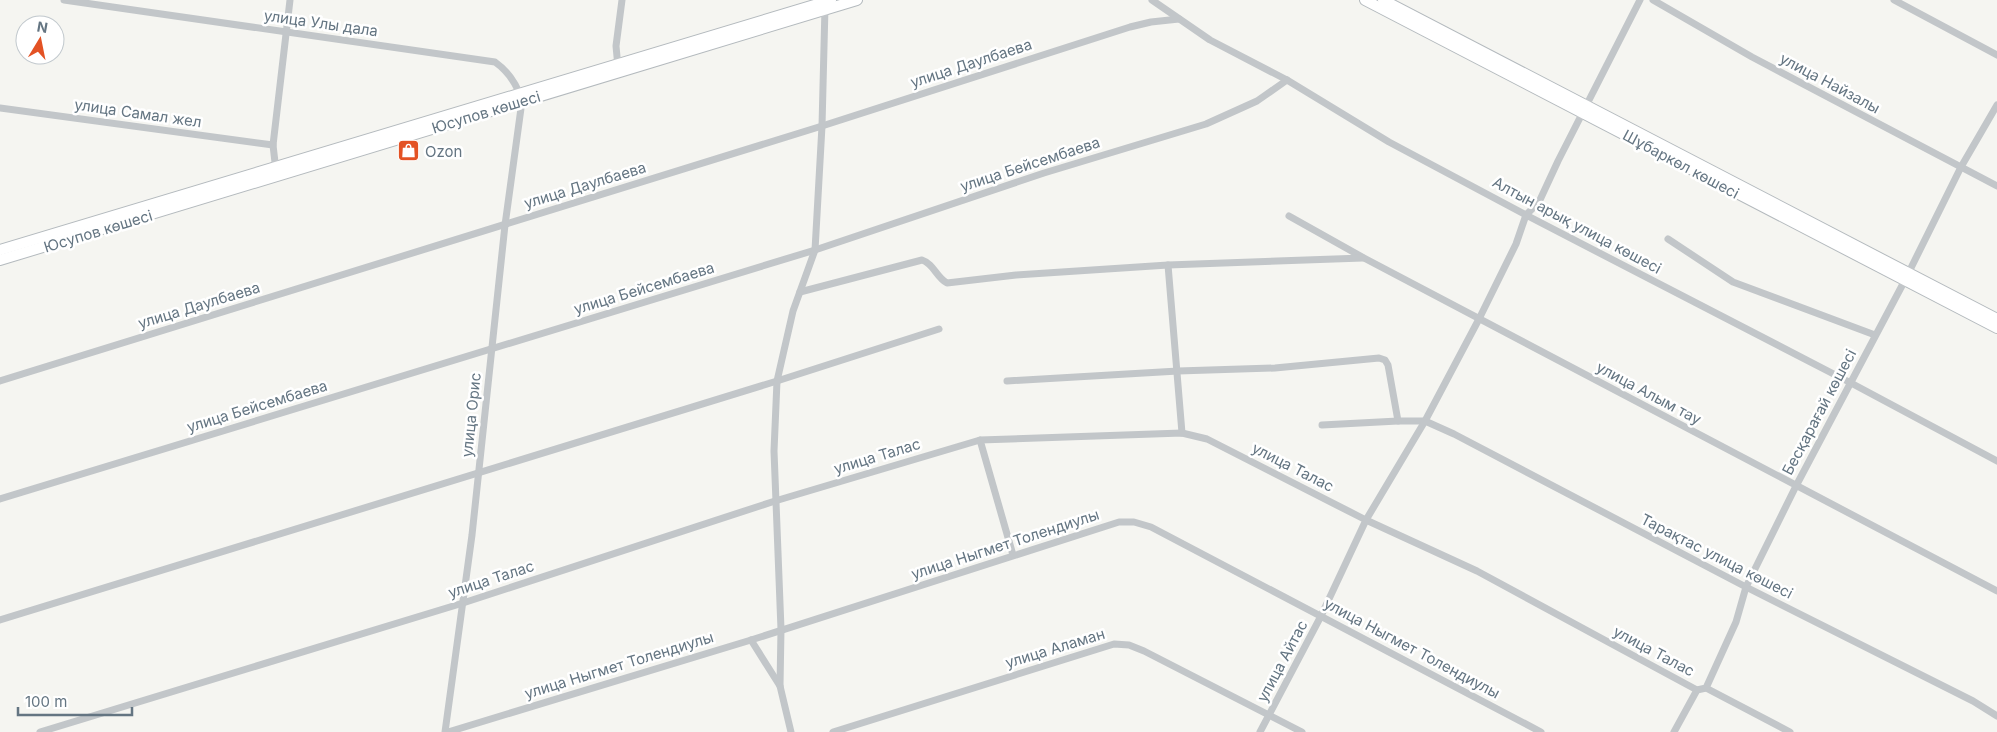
<svg xmlns="http://www.w3.org/2000/svg" width="1997" height="732" font-family="Inter,sans-serif">
<style>
.lines{fill:none;stroke-linecap:round;stroke-linejoin:round}
.secondary-casing{stroke:#b4babe;stroke-width:12}
.street{stroke:#c2c6c9;stroke-width:7}
.secondary{stroke:#fff;stroke-width:10}
.labels{text-anchor:middle;dominant-baseline:central;stroke-width:5;stroke-linejoin:round;paint-order:stroke}
.street-label{font-size:15px;fill:#647582;stroke:#fff}
.poi-label{font-size:15px;fill:#647582;stroke:#fff;text-anchor:start}
</style>
<rect width="100%" height="100%" fill="#f5f5f1"/>
<g class="lines">
<defs>
<g id="secondary">
<polyline points="1365,0 1997,328"/>
<polyline points="1383,0 1997,319"/>
<polyline points="0,250 831,0"/>
<polyline points="0,260 857,0"/>
</g>
</defs>
<!-- secondary casing -->
<use href="#secondary" class="secondary-casing"/>
<!-- street -->
<g class="street">
<path d="M64 0 495 62C509 72 517 84 522 101L505 225 472 535 445 732"/>
<polyline points="1152,0 1210,40 1287,80 1389,142 1526,215 1851,383 1997,461"/>
<polyline points="1653,0 1752,57 1997,186"/>
<polyline points="1894,0 1997,55"/>
<polyline points="618,67 616,46 622,0"/>
<polyline points="0,108 273,145"/>
<polyline points="276,171 273,145 290,0"/>
<polyline points="1289,216 1364,258 1997,591"/>
<polyline points="1668,239 1733,282 1875,335"/>
<polyline points="1168,265 1363,258"/>
<path d="M800 292 922 260C934 264 936 277 947 283L1016 275 1168 265 1182 433"/>
<polyline points="0,381 822,126 1130,27 1151,22 1179,19"/>
<polyline points="1007,381 1178,371 1275,368 1379,358 1385,360 1388,365 1398,421 1425,421 1454,434 1746,587 1973,701 1997,716"/>
<polyline points="1322,425 1398,421"/>
<polyline points="980,440 1013,555"/>
<polyline points="0,499 815,250 1044,173 1206,124 1257,101 1287,80"/>
<polyline points="0,620 777,381 939,329"/>
<polyline points="751,640 780,686"/>
<polyline points="1706,688 1790,732"/>
<polyline points="40,732 463,603 775,501 980,440 1182,433 1207,439 1366,520 1477,571 1697,690"/>
<polyline points="448,732 751,640 1119,522 1134,522 1151,527 1541,732"/>
<polyline points="791,732 780,686 781,629 774,451 777,381 793,311 815,250 822,126 825,7"/>
<polyline points="833,732 1114,644 1129,645 1144,651 1302,732"/>
<polyline points="1260,732 1321,616 1366,520 1425,421 1479,319 1516,244 1526,215 1539,202 1558,161 1640,0"/>
<polyline points="1674,732 1697,690 1706,688 1736,622 1746,587 1796,486 1905,280 1961,167 1997,105"/>
</g>
<!-- secondary -->
<use href="#secondary" class="secondary"/>
</g>
<!-- icons -->
<defs>
<symbol id="shop-square" viewBox="-11 -11 22 22"><rect x="-9" y="-9" width="18" height="18" rx="4" fill="#e35224" stroke="#fff"/><path d="M-5-2.5h2.3a2.7 3.5 0 0 1 5.4 0H5L5.5 6h-11ZM-1.5-2.5h3a1.5 2.3 0 0 0-3 0Z" fill="#fff"/></symbol>
</defs>
<g fill-rule="evenodd">
<use href="#shop-square" x="396" y="138" width="25" height="25"/>
</g>
<g class="labels">
<!-- street labels -->
<g class="street-label">
<text transform="translate(321 23) rotate(8)">улица Улы дала</text>
<text transform="translate(971 63) rotate(-18)">улица Даулбаева</text>
<text transform="translate(1830 83) rotate(28)">улица Найзалы</text>
<text transform="translate(486 112) rotate(-17)">Юсупов көшесі</text>
<text transform="translate(138 113) rotate(8)">улица Самал жел</text>
<text transform="translate(1030 164) rotate(-18)">улица Бейсембаева</text>
<text transform="translate(1681 164) rotate(28)">Шұбаркөл көшесі</text>
<text transform="translate(585 185) rotate(-17)">улица Даулбаева</text>
<text transform="translate(1577 225) rotate(28)">Алтын арық улица көшесі</text>
<text transform="translate(98 231) rotate(-17)">Юсупов көшесі</text>
<text transform="translate(644 288) rotate(-17)">улица Бейсембаева</text>
<text transform="translate(199 305) rotate(-17)">улица Даулбаева</text>
<text transform="translate(1649 393) rotate(28)">улица Алым тау</text>
<text transform="translate(257 406) rotate(-17)">улица Бейсембаева</text>
<text transform="translate(1819 412) rotate(-62)">Бесқарағай көшесі</text>
<text transform="translate(471 415) rotate(-84)">улица Орис</text>
<text transform="translate(877 456) rotate(-17)">улица Талас</text>
<text transform="translate(1293 467) rotate(27)">улица Талас</text>
<text transform="translate(1005 544) rotate(-18)">улица Ныгмет Толендиулы</text>
<text transform="translate(1717 556) rotate(27)">Тарақтас улица көшесі</text>
<text transform="translate(491 579) rotate(-18)">улица Талас</text>
<text transform="translate(1055 648) rotate(-17)">улица Аламан</text>
<text transform="translate(1412 648) rotate(28)">улица Ныгмет Толендиулы</text>
<text transform="translate(1654 651) rotate(28)">улица Талас</text>
<text transform="translate(1282 661) rotate(-62)">улица Айтас</text>
<text transform="translate(619 665) rotate(-17)">улица Ныгмет Толендиулы</text>
</g>
<!-- poi labels -->
<g class="poi-label">
<text x="425" y="151">Ozon</text>
</g>
</g>
<!-- north arrow -->
<g transform="translate(40 40) rotate(10)"><circle r="24" fill="#ffffff" stroke="#c1c8cd"/>
<path d="M0-4L9 19L0 12L-9 19Z" fill="#e35224"/>
<text y="-8" font-size="14" font-weight="bold" text-anchor="middle" fill="#647582">N</text>
</g>
<!-- scale -->
<path d="M18 707v8h114v-8" fill="none" stroke="#647582" stroke-width="2.5"/>
<text x="25" y="707" font-size="15" fill="#647582" stroke="#ffffff" stroke-width="4" paint-order="stroke">100 m</text>
</svg>
